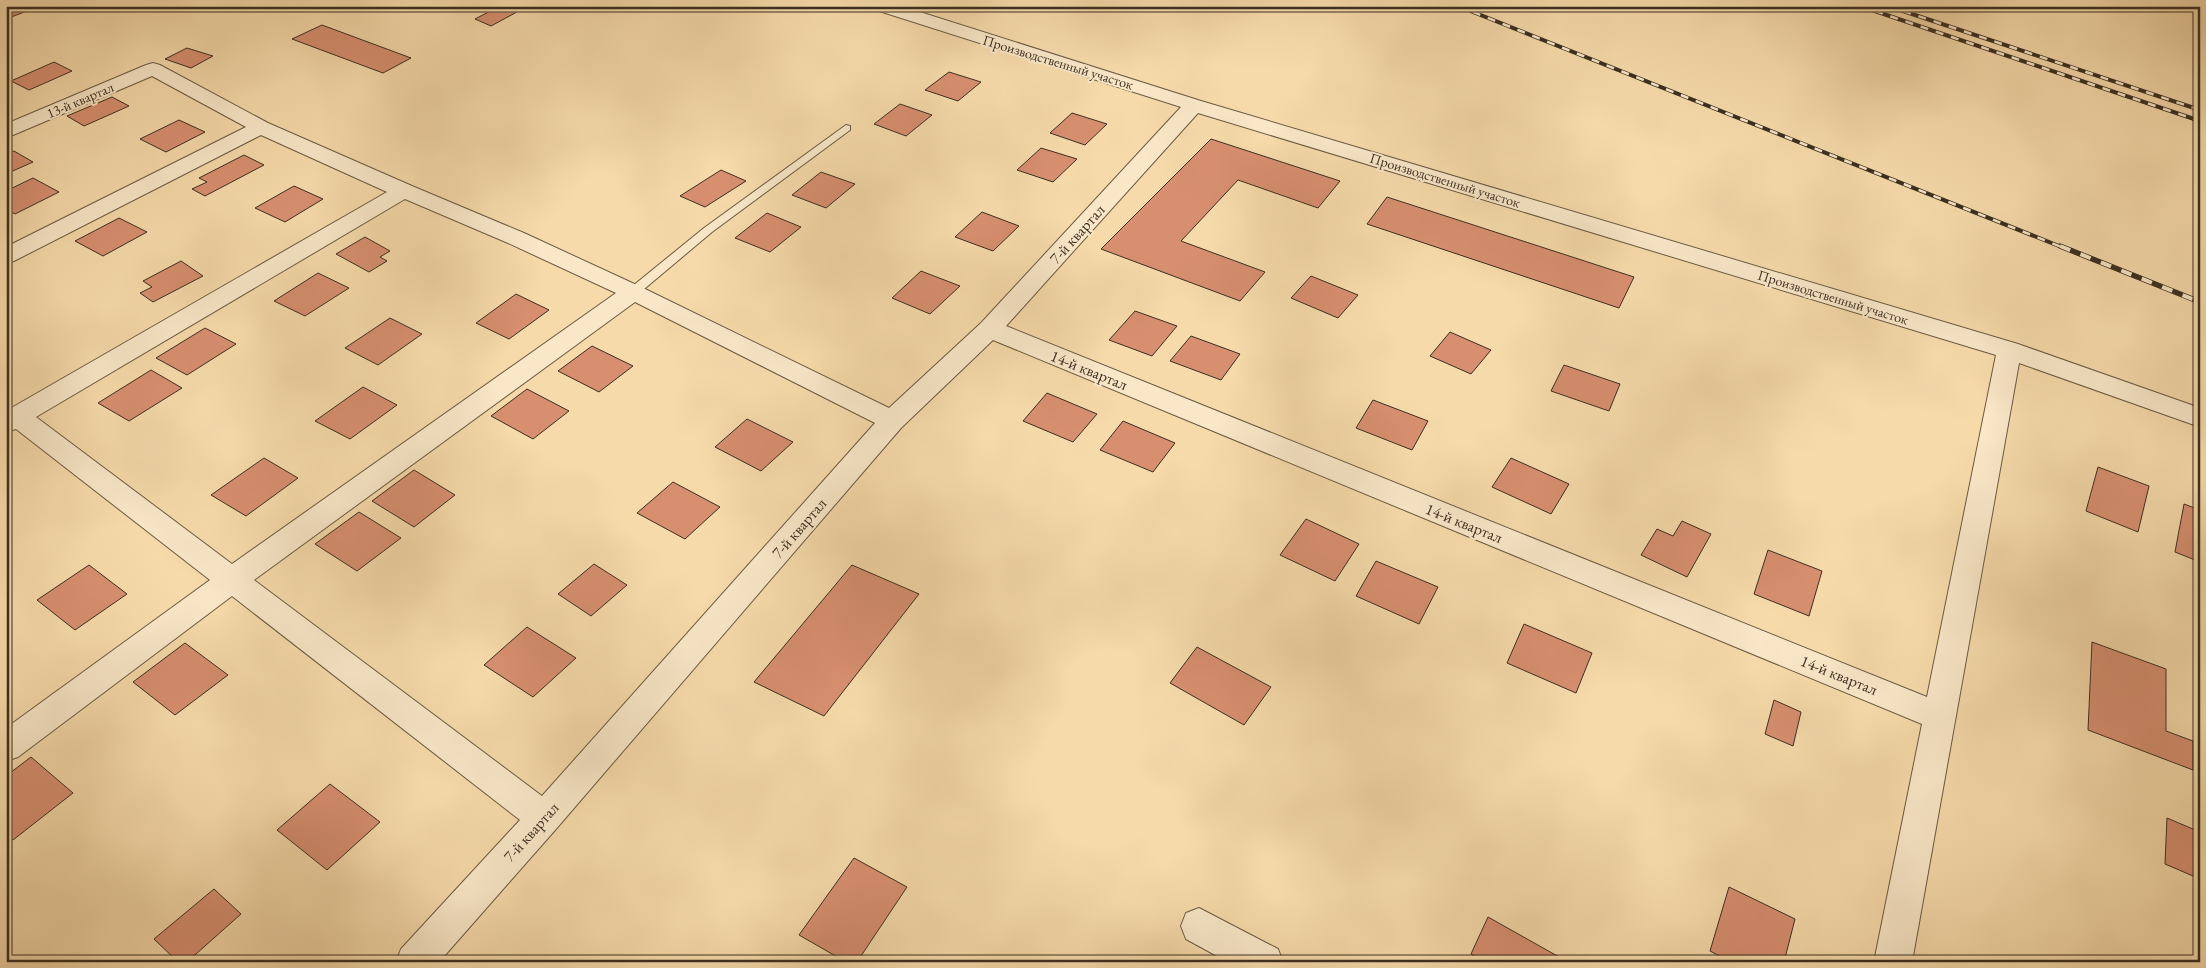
<svg xmlns="http://www.w3.org/2000/svg" width="2206" height="968" font-family="'EB Garamond',serif">
<style>
.building{fill:#d78f70;stroke:#3b2f21}
.lines{fill:none;stroke-linecap:round;stroke-linejoin:round}
.service-casing{stroke:#6a5a43;stroke-width:2}
.minor-casing{stroke:#6a5a43;stroke-width:2}
.service{fill:#f9e7c8;fill-rule:evenodd}
.minor{fill:#f9e7c8;fill-rule:evenodd}
.rail-far1-casing{stroke:#3b2f21;stroke-width:4}
.rail-casing{stroke:#3b2f21;stroke-width:5.5}
.rail-far1{stroke:#f9e7c8;stroke-width:2.5;stroke-dasharray:8;stroke-linecap:butt}
.rail{stroke:#f9e7c8;stroke-width:4;stroke-dasharray:11;stroke-linecap:butt}
.labels{text-anchor:middle;dominant-baseline:central;stroke-width:4;stroke-linejoin:round;paint-order:stroke}
.far-street-label{font-size:14px;fill:#3b2f21;stroke:#f9e7c8}
.street-label{font-size:16px;fill:#3b2f21;stroke:#f9e7c8}
</style>
<rect width="100%" height="100%" fill="#f6daaa"/>
<filter id="stains"><feTurbulence type="fractalNoise" baseFrequency=".004" numOctaves="4"/><feColorMatrix values="0 0 0 0 .2 0 0 0 0 .09 0 0 0 0 .02 0 0 0 .5 -.17"/></filter>
<radialGradient id="worn" r=".72"><stop offset=".6" stop-color="#630" stop-opacity="0"/><stop offset="1" stop-color="#630" stop-opacity=".3"/></radialGradient>
<!-- building -->
<g class="building">
<polygon points="11,6 40,6 6,19 6,8"/>
<polygon points="500,6 528,6 491,26 475,19"/>
<polygon points="322,25 411,58 383,73 292,39"/>
<polygon points="187,48 213,56 191,68 165,59"/>
<polygon points="54,62 72,71 29,90 11,81"/>
<polygon points="949,72 981,82 958,101 925,90"/>
<polygon points="112,97 129,106 84,126 67,116"/>
<polygon points="900,104 932,115 906,136 874,124"/>
<polygon points="1072,113 1107,124 1085,145 1050,133"/>
<polygon points="179,120 205,132 166,152 140,139"/>
<polygon points="1211,139 1340,181 1318,208 1238,180 1181,241 1265,272 1240,301 1101,249"/>
<polygon points="1041,148 1077,159 1053,182 1017,170"/>
<polygon points="14,151 33,162 6,174 6,154"/>
<polygon points="244,155 264,165 205,196 192,189 207,182 199,178"/>
<polygon points="721,170 746,181 705,207 680,196"/>
<polygon points="821,172 855,184 826,208 792,195"/>
<polygon points="33,178 59,192 15,214 6,209 6,191"/>
<polygon points="294,186 323,199 285,222 255,208"/>
<polygon points="1387,197 1634,277 1619,308 1367,224"/>
<polygon points="982,212 1019,226 993,251 955,237"/>
<polygon points="767,213 801,227 770,252 735,238"/>
<polygon points="119,218 147,232 103,256 75,241"/>
<polygon points="365,237 390,251 380,257 387,261 369,272 336,254"/>
<polygon points="181,261 203,276 153,302 140,293 152,287 143,281"/>
<polygon points="921,271 960,286 930,314 892,298"/>
<polygon points="318,273 349,288 305,316 274,301"/>
<polygon points="1311,276 1358,295 1338,318 1291,298"/>
<polygon points="516,294 549,310 509,339 476,323"/>
<polygon points="1135,311 1177,326 1152,356 1109,340"/>
<polygon points="390,318 422,334 378,365 345,348"/>
<polygon points="205,328 236,344 187,375 156,358"/>
<polygon points="1450,332 1491,350 1471,374 1430,356"/>
<polygon points="1191,336 1240,354 1221,380 1170,361"/>
<polygon points="592,346 633,366 599,392 558,371"/>
<polygon points="1564,365 1620,384 1609,411 1551,391"/>
<polygon points="151,370 182,388 129,421 98,403"/>
<polygon points="363,387 397,405 350,439 315,421"/>
<polygon points="527,389 569,411 533,439 491,416"/>
<polygon points="1047,393 1097,414 1073,442 1023,421"/>
<polygon points="1373,400 1428,421 1412,450 1356,428"/>
<polygon points="747,419 793,442 761,471 715,447"/>
<polygon points="1123,421 1175,443 1153,472 1100,450"/>
<polygon points="264,458 298,478 246,516 211,495"/>
<polygon points="1511,458 1569,484 1551,514 1492,487"/>
<polygon points="2098,467 2149,486 2138,532 2086,511"/>
<polygon points="414,470 455,495 414,527 372,501"/>
<polygon points="673,482 720,507 685,539 637,513"/>
<polygon points="2184,504 2200,510 2200,562 2175,552"/>
<polygon points="359,512 401,538 357,571 315,544"/>
<polygon points="1306,519 1359,544 1335,581 1280,555"/>
<polygon points="1682,521 1711,534 1687,577 1641,555 1657,529 1673,536"/>
<polygon points="1768,550 1822,571 1809,616 1754,594"/>
<polygon points="1376,561 1438,587 1419,624 1356,596"/>
<polygon points="594,564 627,585 591,616 558,594"/>
<polygon points="89,565 127,594 75,630 37,600"/>
<polygon points="852,565 919,594 824,716 754,682"/>
<polygon points="1524,624 1592,653 1576,693 1507,663"/>
<polygon points="527,627 576,658 533,697 484,665"/>
<polygon points="2092,642 2166,669 2166,731 2193,741 2193,770 2088,730"/>
<polygon points="185,643 228,675 175,715 133,682"/>
<polygon points="1197,647 1271,687 1244,725 1170,683"/>
<polygon points="1774,700 1801,712 1793,746 1765,734"/>
<polygon points="31,757 73,793 13,840 6,834 6,776"/>
<polygon points="330,784 380,822 327,870 277,830"/>
<polygon points="2167,818 2200,832 2200,879 2165,864"/>
<polygon points="854,858 907,887 857,962 846,962 799,935"/>
<polygon points="1729,887 1795,919 1784,962 1731,962 1710,951"/>
<polygon points="214,889 241,914 187,962 178,962 154,939"/>
<polygon points="1488,917 1568,962 1484,962 1471,954"/>
</g>
<g class="lines">
<defs>
<polygon id="service" points="846,125 850,126 850,130 712,232 637,295 629,295 627,292 629,289 704,228"/>
<g id="minor">
<path d="M873 6H901L1201 101 2018 344 2200 408V427L2019 363 1912 962H1874L1922 724 993 340 901 428 556 829 439 962H396L401 949 520 820 232 596 18 757 6 761V728L210 580 16 429 6 432V411L387 192 261 135 14 261 6 263V247L246 127 152 76 6 138V124L146 65 153 63 160 65 268 123 412 186 524 233 641 287 889 408 981 323 1181 107 876 10ZM1198 113 1996 355 1927 697 1006 326ZM405 199 508 243 616 293 232 564 36 417ZM635 302 875 423 542 796 254 580Z"/>
<polygon points="1199,908 1278,949 1283,962 1228,962 1186,939 1181,926 1186,913"/>
</g>
</defs>
<!-- service casing -->
<use href="#service" class="service-casing"/>
<!-- minor casing -->
<use href="#minor" class="minor-casing"/>
<!-- service -->
<use href="#service" class="service"/>
<!-- minor -->
<use href="#minor" class="minor"/>
<defs>
<g id="rail-far1">
<polyline points="1458,6 2064,248"/>
<polyline points="1860,6 2200,121"/>
<polyline points="1888,6 2200,110"/>
</g>
<polyline id="rail" points="2060,246 2200,302"/>
</defs>
<!-- rail-far1 casing -->
<use href="#rail-far1" class="rail-far1-casing"/>
<!-- rail casing -->
<use href="#rail" class="rail-casing"/>
<!-- rail-far1 -->
<use href="#rail-far1" class="rail-far1"/>
<!-- rail -->
<use href="#rail" class="rail"/>
</g>
<g class="labels">
<!-- far-street labels -->
<g class="far-street-label">
<text transform="translate(1058 62) rotate(17)">Производственный участок</text>
<text transform="translate(80 100) rotate(-23)">13-й квартал</text>
<text transform="translate(1445 180) rotate(17)">Производственный участок</text>
<text transform="translate(1833 297) rotate(17)">Производственный участок</text>
</g>
<!-- street labels -->
<g class="street-label">
<text transform="translate(1077 234) rotate(-48)">7-й квартал</text>
<text transform="translate(1089 370) rotate(22)">14-й квартал</text>
<text transform="translate(1464 523) rotate(22)">14-й квартал</text>
<text transform="translate(799 528) rotate(-49)">7-й квартал</text>
<text transform="translate(1839 675) rotate(22)">14-й квартал</text>
<text transform="translate(531 832) rotate(-48)">7-й квартал</text>
</g>
</g>
<!-- margin -->
<rect width="2206" height="968" fill="none" stroke="#f6daaa" stroke-width="25"/>
<rect x="8" y="8" width="2191" height="953" fill="none" stroke="#3b2f21" stroke-width="2.5"/>
<rect x="12" y="12" width="2181" height="943" fill="none" stroke="#3b2f21"/>
<rect width="100%" height="100%" filter="url(#stains)"/>
<rect width="100%" height="100%" fill="url(#worn)"/>
</svg>
